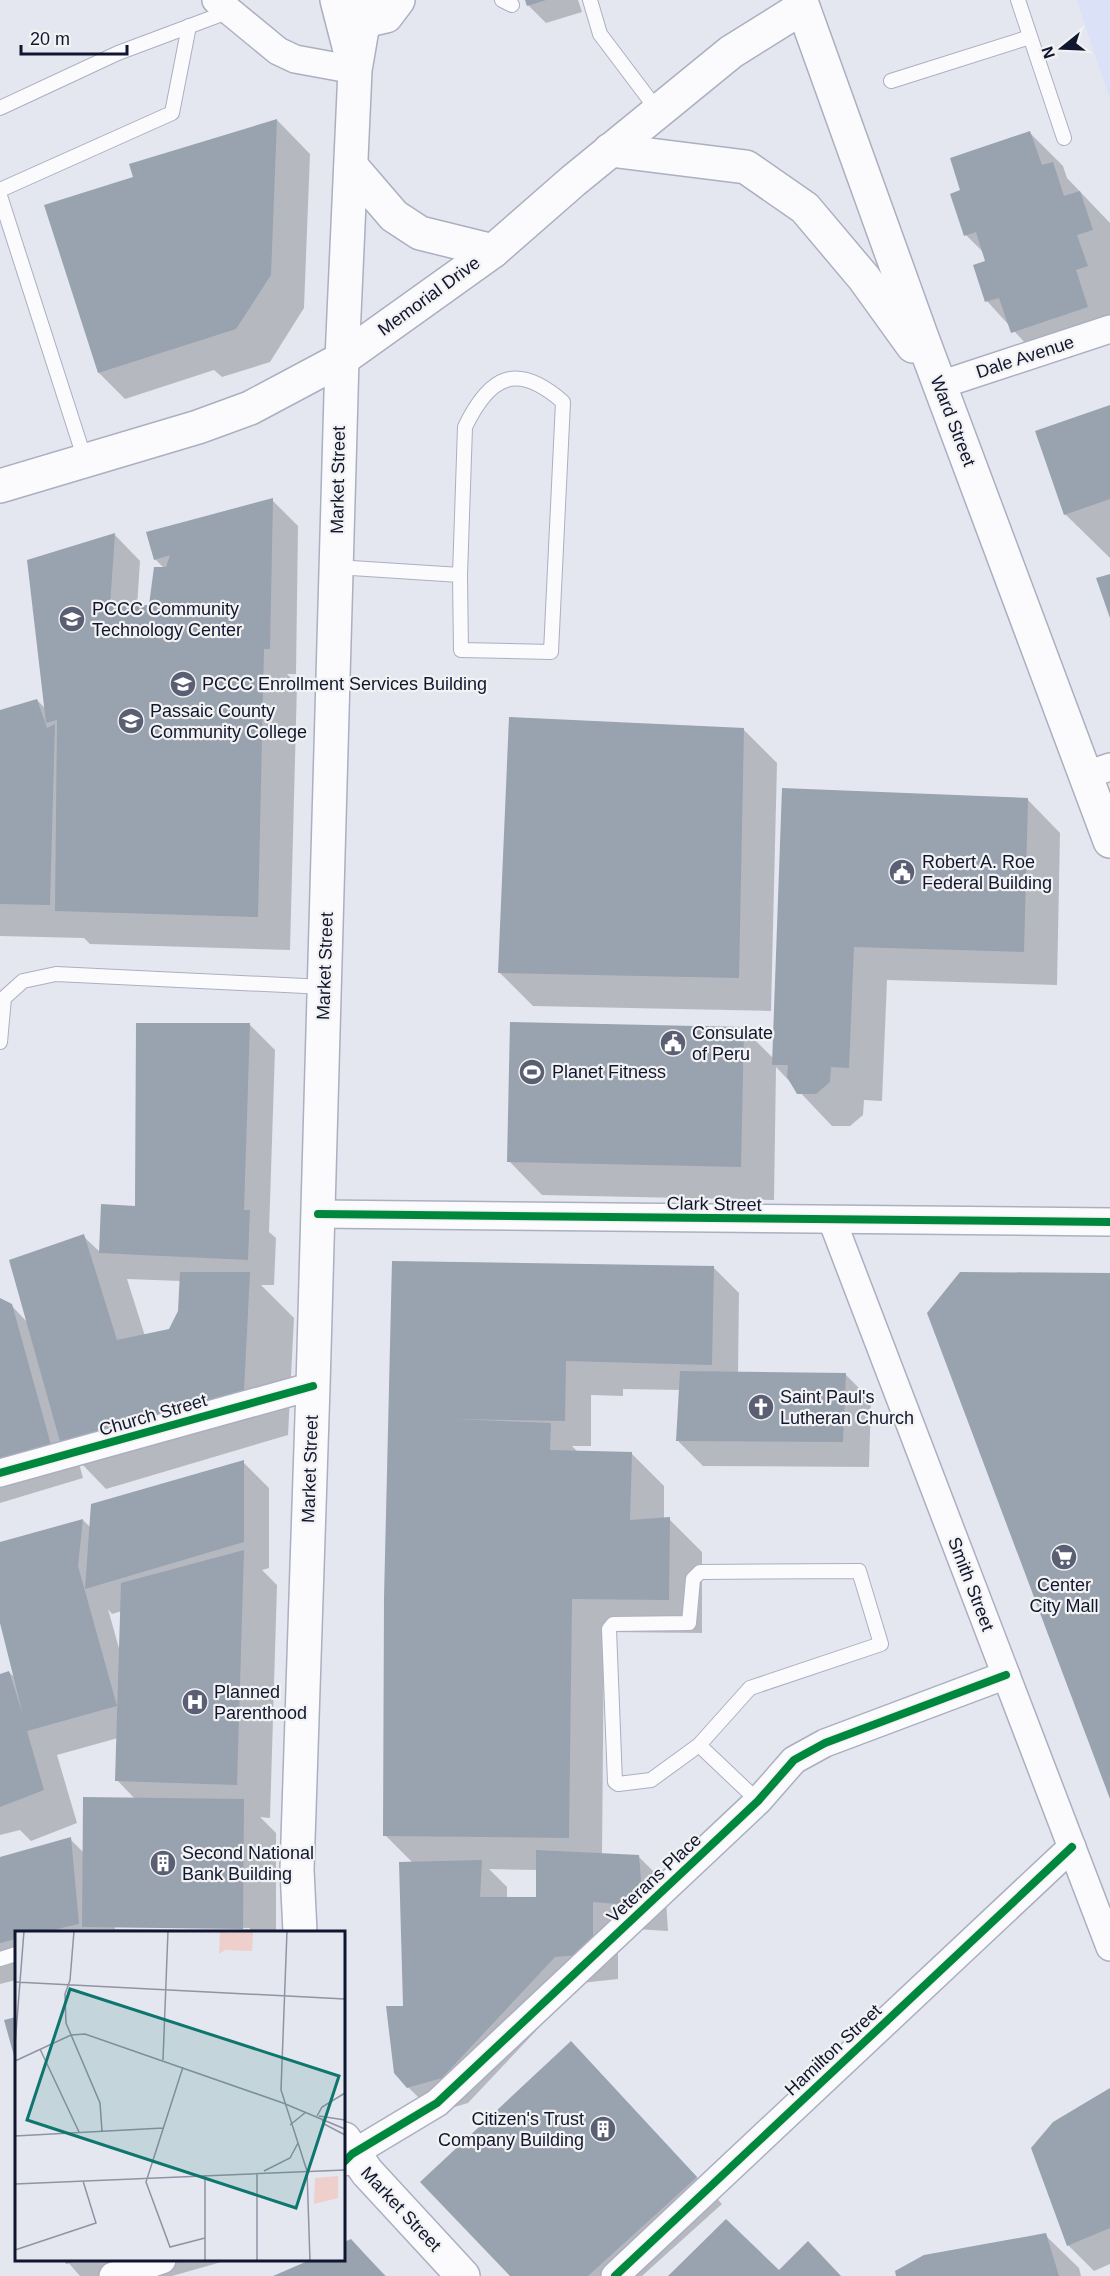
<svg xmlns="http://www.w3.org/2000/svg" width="1110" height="2276" font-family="Arial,sans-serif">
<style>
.built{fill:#dbe1f7}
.shadow{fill:#0003;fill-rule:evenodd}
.building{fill:#99a2af}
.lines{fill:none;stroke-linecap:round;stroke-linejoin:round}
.lane-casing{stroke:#abafc0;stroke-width:16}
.street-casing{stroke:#abafc0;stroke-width:30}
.secondary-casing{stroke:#abafc0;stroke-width:36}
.primary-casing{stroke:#abafc0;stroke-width:36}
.lane{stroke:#fbfbfd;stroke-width:14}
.street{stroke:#fbfbfd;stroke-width:27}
.secondary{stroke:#fbfbfd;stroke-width:33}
.primary{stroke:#fbfbfd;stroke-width:33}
.cycleway-casing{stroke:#f2f2f2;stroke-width:11}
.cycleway{stroke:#00873e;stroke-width:8}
.labels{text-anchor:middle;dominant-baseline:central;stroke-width:4.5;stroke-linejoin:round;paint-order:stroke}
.street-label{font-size:18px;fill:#111630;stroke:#f2f2f2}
.poi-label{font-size:18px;fill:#111630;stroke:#f2f2f2;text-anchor:start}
.inset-road{fill:none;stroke:#9093a3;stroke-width:1.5}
.view{fill:#0f766e;fill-opacity:0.15;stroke:#0f766e;stroke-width:3}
.inset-edge{fill:none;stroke:#111630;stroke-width:3}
</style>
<rect width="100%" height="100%" fill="#e4e7f0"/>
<!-- built -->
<polygon class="built" points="1077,0 1110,0 1110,100"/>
<!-- shadow -->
<g class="shadow">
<polygon points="527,0 578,0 582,12 546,23 529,6"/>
<polygon points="277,120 310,154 304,308 270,362 222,377 214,370 125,399 99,373 46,206 135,178"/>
<polygon points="1030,133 1063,166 1067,178 1110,223 1110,344 1045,365 987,301 987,262 984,253 966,235 962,191"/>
<polygon points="1110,407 1110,558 1065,514"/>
<polygon points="272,500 298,526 296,674 287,674 297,684 290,950 90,944 84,938 0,936 0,711 37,700 46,709 115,535 140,561 137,607 150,606 165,569 155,559"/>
<polygon points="743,729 777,763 771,1011 533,1006 500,973"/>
<polygon points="784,790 1027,799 1060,833 1057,985 887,980 882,1101 864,1100 863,1115 850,1126 832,1126 776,1067 774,1200 542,1195 509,1161 743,1028 774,1059"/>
<path d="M249 1024 275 1050 269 1232 276 1238 274 1285H261L294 1318 288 1435 106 1489 78 1460 83 1478 0 1503V1300L11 1305 28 1323 83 1236 101 1253 103 1206 136 1208ZM127 1279 181 1281 179 1311 170 1331 145 1336Z"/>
<path d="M713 1267 739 1293 738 1373 845 1374 871 1400 869 1467 703 1466 677 1440 680 1390 623 1389V1396L591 1395V1446H572L578 1452 631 1453 664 1486V1519H669L702 1552V1633L604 1632 602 1855 639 1857 665 1883 668 1931 618 1928V1979L581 1983 468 2103 434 2113 408 2087 404 2008 413 1863 385 1835 391 1418ZM489 1869 537 1870V1898H507V1887Z"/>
<path d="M243 1462 269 1488V1568L262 1570 277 1585 270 1818 260 1817 276 1833V1932H16V1980L0 1984V1858L70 1839 84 1853 135 1799 117 1780 118 1738 57 1755 77 1823 31 1841 20 1830 0 1835V1675L9 1672 16 1679 0 1619V1543L83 1520 91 1528ZM108 1609 112 1614 122 1611 120 1652ZM115 1926 250 1928V1931L115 1929Z"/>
<polygon points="16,2018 16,2060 6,2021"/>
<polygon points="571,2043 722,2204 642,2276 510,2276"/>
<polygon points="1110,2089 1110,2264 1094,2271 1068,2245"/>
<polygon points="1045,2235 1079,2268 1081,2276 898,2276"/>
<polygon points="351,2241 386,2276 276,2276 314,2260 344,2260 344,2244"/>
<polygon points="66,2260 224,2260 225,2261 172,2276 80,2276"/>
</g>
<!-- building -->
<g class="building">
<polygon points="525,0 546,0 527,6"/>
<polygon points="277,119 271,275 236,329 98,373 44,205 133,177 129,164"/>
<polygon points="1030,131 1042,165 1053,162 1064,196 1080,191 1093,230 1077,235 1088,266 1076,270 1088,307 1011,333 999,298 985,302 973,265 985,261 976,232 964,236 950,194 960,190 950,158"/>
<polygon points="1110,405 1110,499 1064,515 1035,431"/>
<polygon points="273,498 270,649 264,649 258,917 55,911 57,720 46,723 27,560 115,533 110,606 149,605 154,567 166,567 170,555 154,560 146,532"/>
<polygon points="1110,574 1110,618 1096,578"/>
<polygon points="37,699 47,728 55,724 50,905 0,904 0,710"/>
<polygon points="509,717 744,728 739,978 498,973"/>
<polygon points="782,788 1028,798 1024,952 854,947 849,1068 831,1067 830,1082 816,1094 797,1094 787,1077 788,1065 772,1065"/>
<polygon points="510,1022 744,1027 741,1167 507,1162"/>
<polygon points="136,1023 250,1023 244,1210 250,1210 248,1260 99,1253 101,1204 135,1206"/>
<polygon points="84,1234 117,1340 169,1329 178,1311 180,1272 250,1272 244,1391 61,1445 9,1260"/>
<polygon points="392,1261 714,1266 712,1365 566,1361 565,1421 453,1419 551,1423 550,1450 632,1452 630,1520 670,1517 669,1600 572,1599 569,1838 383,1836 384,1598"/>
<polygon points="960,1272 1110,1273 1110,1799 927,1313"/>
<polygon points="0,1298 12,1304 51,1445 0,1460"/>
<polygon points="680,1371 846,1373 843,1442 676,1441"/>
<polygon points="244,1460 244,1542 85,1589 91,1504"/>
<polygon points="83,1519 78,1566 117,1706 27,1731 44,1790 0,1807 0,1674 9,1671 23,1715 0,1623 0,1542"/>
<polygon points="244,1550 237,1785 115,1781 121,1583"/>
<polygon points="83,1797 244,1799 243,1929 82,1927"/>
<polygon points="71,1837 79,1924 44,1932 16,1932 16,1939 0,1943 0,1857"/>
<polygon points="536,1850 639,1855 643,1906 593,1902 593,1954 555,1957 442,2078 407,2088 394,2073 386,2006 403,2006 399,1862 482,1860 480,1897 536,1897"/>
<polygon points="16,2017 16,2063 4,2020"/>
<polygon points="571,2041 697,2177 588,2276 510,2276 420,2182"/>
<polygon points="1110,2088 1110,2228 1067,2246 1031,2148 1053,2122"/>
<polygon points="726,2219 779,2270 808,2241 841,2276 668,2276"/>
<polygon points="1046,2233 1059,2276 896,2276 895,2271 924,2255"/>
<polygon points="351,2239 385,2276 273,2276 310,2260 344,2260 344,2242"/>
<polygon points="65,2260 79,2260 66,2264"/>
</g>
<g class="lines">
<defs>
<g id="lane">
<polyline points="502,0 512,5"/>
<polyline points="590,0 600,34 658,111"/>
<polyline points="1018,0 1064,138"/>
<polyline points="891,81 1030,37"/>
<polyline points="0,108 118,53 230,11"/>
<polyline points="0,190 172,113 189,26"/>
<polyline points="0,196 85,460"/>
<path d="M336 567 460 575 461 650 551 652 563 402C517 362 490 375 465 427L460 575"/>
<polyline points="0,1042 4,998 23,981 56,974 325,987"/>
<polyline points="699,1745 651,1780 618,1784 615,1782 609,1629 613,1624 689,1623 693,1579 700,1572 859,1571 881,1644 750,1688 699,1745 758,1801"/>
<polyline points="0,1959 16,1954"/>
</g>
<g id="street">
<polyline points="216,0 278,51 295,59 355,70"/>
<polyline points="940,385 1110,329"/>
<polyline points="1086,775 1110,767"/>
<polyline points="318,1214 1110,1222"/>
<polyline points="832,1220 1110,1947"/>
<polyline points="0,1473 313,1386"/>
<polyline points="344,2162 352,2154 437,2103 758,1801 794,1760 825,1743 1006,1675"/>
<polyline points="113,2276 162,2260"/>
<polyline points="615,2276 1072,1847"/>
</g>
<g id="secondary">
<polyline points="337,0 353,62"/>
<polyline points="364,21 386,16 398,0"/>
<polyline points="300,1932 297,1870 313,1386 342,359 355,70 367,0"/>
<polyline points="344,2139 367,2172 463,2276"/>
</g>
<g id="primary">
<polyline points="610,150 746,167 805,208 864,278 913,346"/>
<polyline points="351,166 394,216 420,233 493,251"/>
<polyline points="0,486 198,427 250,408 342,359 493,251 573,181 731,52 803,7 921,335 1110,841"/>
</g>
</defs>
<!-- lane casing -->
<use href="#lane" class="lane-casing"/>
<!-- street casing -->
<use href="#street" class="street-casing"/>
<!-- secondary casing -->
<use href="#secondary" class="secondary-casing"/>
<!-- primary casing -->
<use href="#primary" class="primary-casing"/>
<!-- lane -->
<use href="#lane" class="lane"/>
<!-- street -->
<use href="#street" class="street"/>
<!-- secondary -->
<use href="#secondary" class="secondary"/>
<!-- primary -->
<use href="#primary" class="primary"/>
<defs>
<g id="cycleway">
<polyline points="318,1214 1110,1222"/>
<polyline points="0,1473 313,1386"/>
<polyline points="344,2162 352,2154 437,2103 758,1801 794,1760 825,1743 1006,1675"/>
<polyline points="615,2276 1072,1847"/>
</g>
</defs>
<!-- cycleway casing -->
<use href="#cycleway" class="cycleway-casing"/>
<!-- cycleway -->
<use href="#cycleway" class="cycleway"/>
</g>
<!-- icons -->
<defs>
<symbol id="university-disc" viewBox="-11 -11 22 22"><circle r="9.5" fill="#5b5f73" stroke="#f2f2f2"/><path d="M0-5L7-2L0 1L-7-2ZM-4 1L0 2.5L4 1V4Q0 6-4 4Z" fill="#fff"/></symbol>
<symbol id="civic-disc" viewBox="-11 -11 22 22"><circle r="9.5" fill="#5b5f73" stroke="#f2f2f2"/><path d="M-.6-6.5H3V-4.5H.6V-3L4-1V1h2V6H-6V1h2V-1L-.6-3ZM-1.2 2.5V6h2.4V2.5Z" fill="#fff"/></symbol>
<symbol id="stadium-disc" viewBox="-11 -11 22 22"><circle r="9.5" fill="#5b5f73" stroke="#f2f2f2"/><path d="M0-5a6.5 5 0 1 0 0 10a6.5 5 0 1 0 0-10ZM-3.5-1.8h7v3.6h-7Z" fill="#fff"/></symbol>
<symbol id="church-disc" viewBox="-11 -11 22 22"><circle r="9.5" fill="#5b5f73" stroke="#f2f2f2"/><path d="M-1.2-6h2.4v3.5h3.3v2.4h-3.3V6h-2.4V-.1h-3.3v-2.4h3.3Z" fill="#fff"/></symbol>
<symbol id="supermarket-disc" viewBox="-11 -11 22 22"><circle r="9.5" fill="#5b5f73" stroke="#f2f2f2"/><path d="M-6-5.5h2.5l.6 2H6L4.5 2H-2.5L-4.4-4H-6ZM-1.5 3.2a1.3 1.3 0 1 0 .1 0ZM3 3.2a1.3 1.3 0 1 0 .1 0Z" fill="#fff"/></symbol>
<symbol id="hospital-disc" viewBox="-11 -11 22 22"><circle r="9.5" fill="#5b5f73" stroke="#f2f2f2"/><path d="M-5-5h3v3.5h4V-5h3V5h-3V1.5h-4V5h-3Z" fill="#fff"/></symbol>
<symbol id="building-disc" viewBox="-11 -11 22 22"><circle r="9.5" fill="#5b5f73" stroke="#f2f2f2"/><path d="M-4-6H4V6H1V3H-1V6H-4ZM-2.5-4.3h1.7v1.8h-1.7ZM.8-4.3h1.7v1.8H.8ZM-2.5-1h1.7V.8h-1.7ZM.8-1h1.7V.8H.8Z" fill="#fff"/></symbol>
</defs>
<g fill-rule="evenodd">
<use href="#university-disc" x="57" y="604" width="30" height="30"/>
<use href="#university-disc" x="168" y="669" width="30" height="30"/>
<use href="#university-disc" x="116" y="706" width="30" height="30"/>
<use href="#civic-disc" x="887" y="857" width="30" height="30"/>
<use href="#civic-disc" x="658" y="1028" width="30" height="30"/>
<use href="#stadium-disc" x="517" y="1057" width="30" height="30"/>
<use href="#church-disc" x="746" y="1392" width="30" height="30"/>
<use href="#supermarket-disc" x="1049" y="1542" width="30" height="30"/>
<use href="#hospital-disc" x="180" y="1687" width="30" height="30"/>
<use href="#building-disc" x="148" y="1848" width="30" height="30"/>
<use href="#building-disc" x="588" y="2114" width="30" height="30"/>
</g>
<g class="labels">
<!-- street labels -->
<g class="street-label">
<text transform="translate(429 296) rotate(-36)">Memorial Drive</text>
<text transform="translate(1025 357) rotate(-18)">Dale Avenue</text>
<text transform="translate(953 421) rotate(69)">Ward Street</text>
<text transform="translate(338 480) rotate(-89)">Market Street</text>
<text transform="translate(325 966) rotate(-88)">Market Street</text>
<text transform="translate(714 1204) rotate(1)">Clark Street</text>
<text transform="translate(153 1415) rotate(-16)">Church Street</text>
<text transform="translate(310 1469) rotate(-88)">Market Street</text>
<text transform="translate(971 1584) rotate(69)">Smith Street</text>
<text transform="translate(654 1878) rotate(-43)">Veterans Place</text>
<text transform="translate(833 2050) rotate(-43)">Hamilton Street</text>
<text transform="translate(401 2209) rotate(47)">Market Street</text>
</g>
<!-- poi labels -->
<g class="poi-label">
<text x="92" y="609">PCCC Community<tspan x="92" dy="21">Technology Center</tspan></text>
<text x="202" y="684">PCCC Enrollment Services Building</text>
<text x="150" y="711">Passaic County<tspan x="150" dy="21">Community College</tspan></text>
<text x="922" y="862">Robert A. Roe<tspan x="922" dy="21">Federal Building</tspan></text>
<text x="692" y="1033">Consulate<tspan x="692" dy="21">of Peru</tspan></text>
<text x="552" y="1072">Planet Fitness</text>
<text x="780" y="1397">Saint Paul's<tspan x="780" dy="21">Lutheran Church</tspan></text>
<text x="1064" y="1585" text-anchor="middle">Center<tspan x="1064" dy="21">City Mall</tspan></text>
<text x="214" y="1692">Planned<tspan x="214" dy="21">Parenthood</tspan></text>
<text x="182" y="1853">Second National<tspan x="182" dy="21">Bank Building</tspan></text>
<text x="584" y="2119" text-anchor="end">Citizen's Trust<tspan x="584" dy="21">Company Building</tspan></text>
</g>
</g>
<!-- overview -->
<g transform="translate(15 1931)">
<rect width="330" height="330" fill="#e4e7f0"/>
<path d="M205 0H238L237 20 210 19 204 23ZM323 245V267L299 273 300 247Z" fill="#eecfcc"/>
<path class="inset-road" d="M59 0 55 49 50 63 51 92 85 172 87 200M272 0 266 159 292 240M0 51 330 68M0 114 9 0M25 118 64 201M148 129 153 0M0 130 56 104 70 103 268 172 330 198M168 136 131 251 155 316 190 307M302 185 307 176 330 162M304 185 330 189M307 188 309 193 330 204M275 194 291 181M0 205 148 197M249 240 275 227 283 212M292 240 295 330M242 242V330M0 253 330 239M0 319 81 292 68 250M190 330V244"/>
<path class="view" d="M55 58 324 145 281 277 12 189Z"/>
<rect width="330" height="330" class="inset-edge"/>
</g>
<!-- north arrow -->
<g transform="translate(1062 48) rotate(252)" stroke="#f2f2f2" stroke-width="4.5" paint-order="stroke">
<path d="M0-4.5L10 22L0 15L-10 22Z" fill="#111630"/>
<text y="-9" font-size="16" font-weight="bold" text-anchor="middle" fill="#111630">N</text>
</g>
<!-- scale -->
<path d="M21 45v9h106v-9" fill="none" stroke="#111630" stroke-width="3"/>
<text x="30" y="45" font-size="18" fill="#111630" stroke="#f2f2f2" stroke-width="4.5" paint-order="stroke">20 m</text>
</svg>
